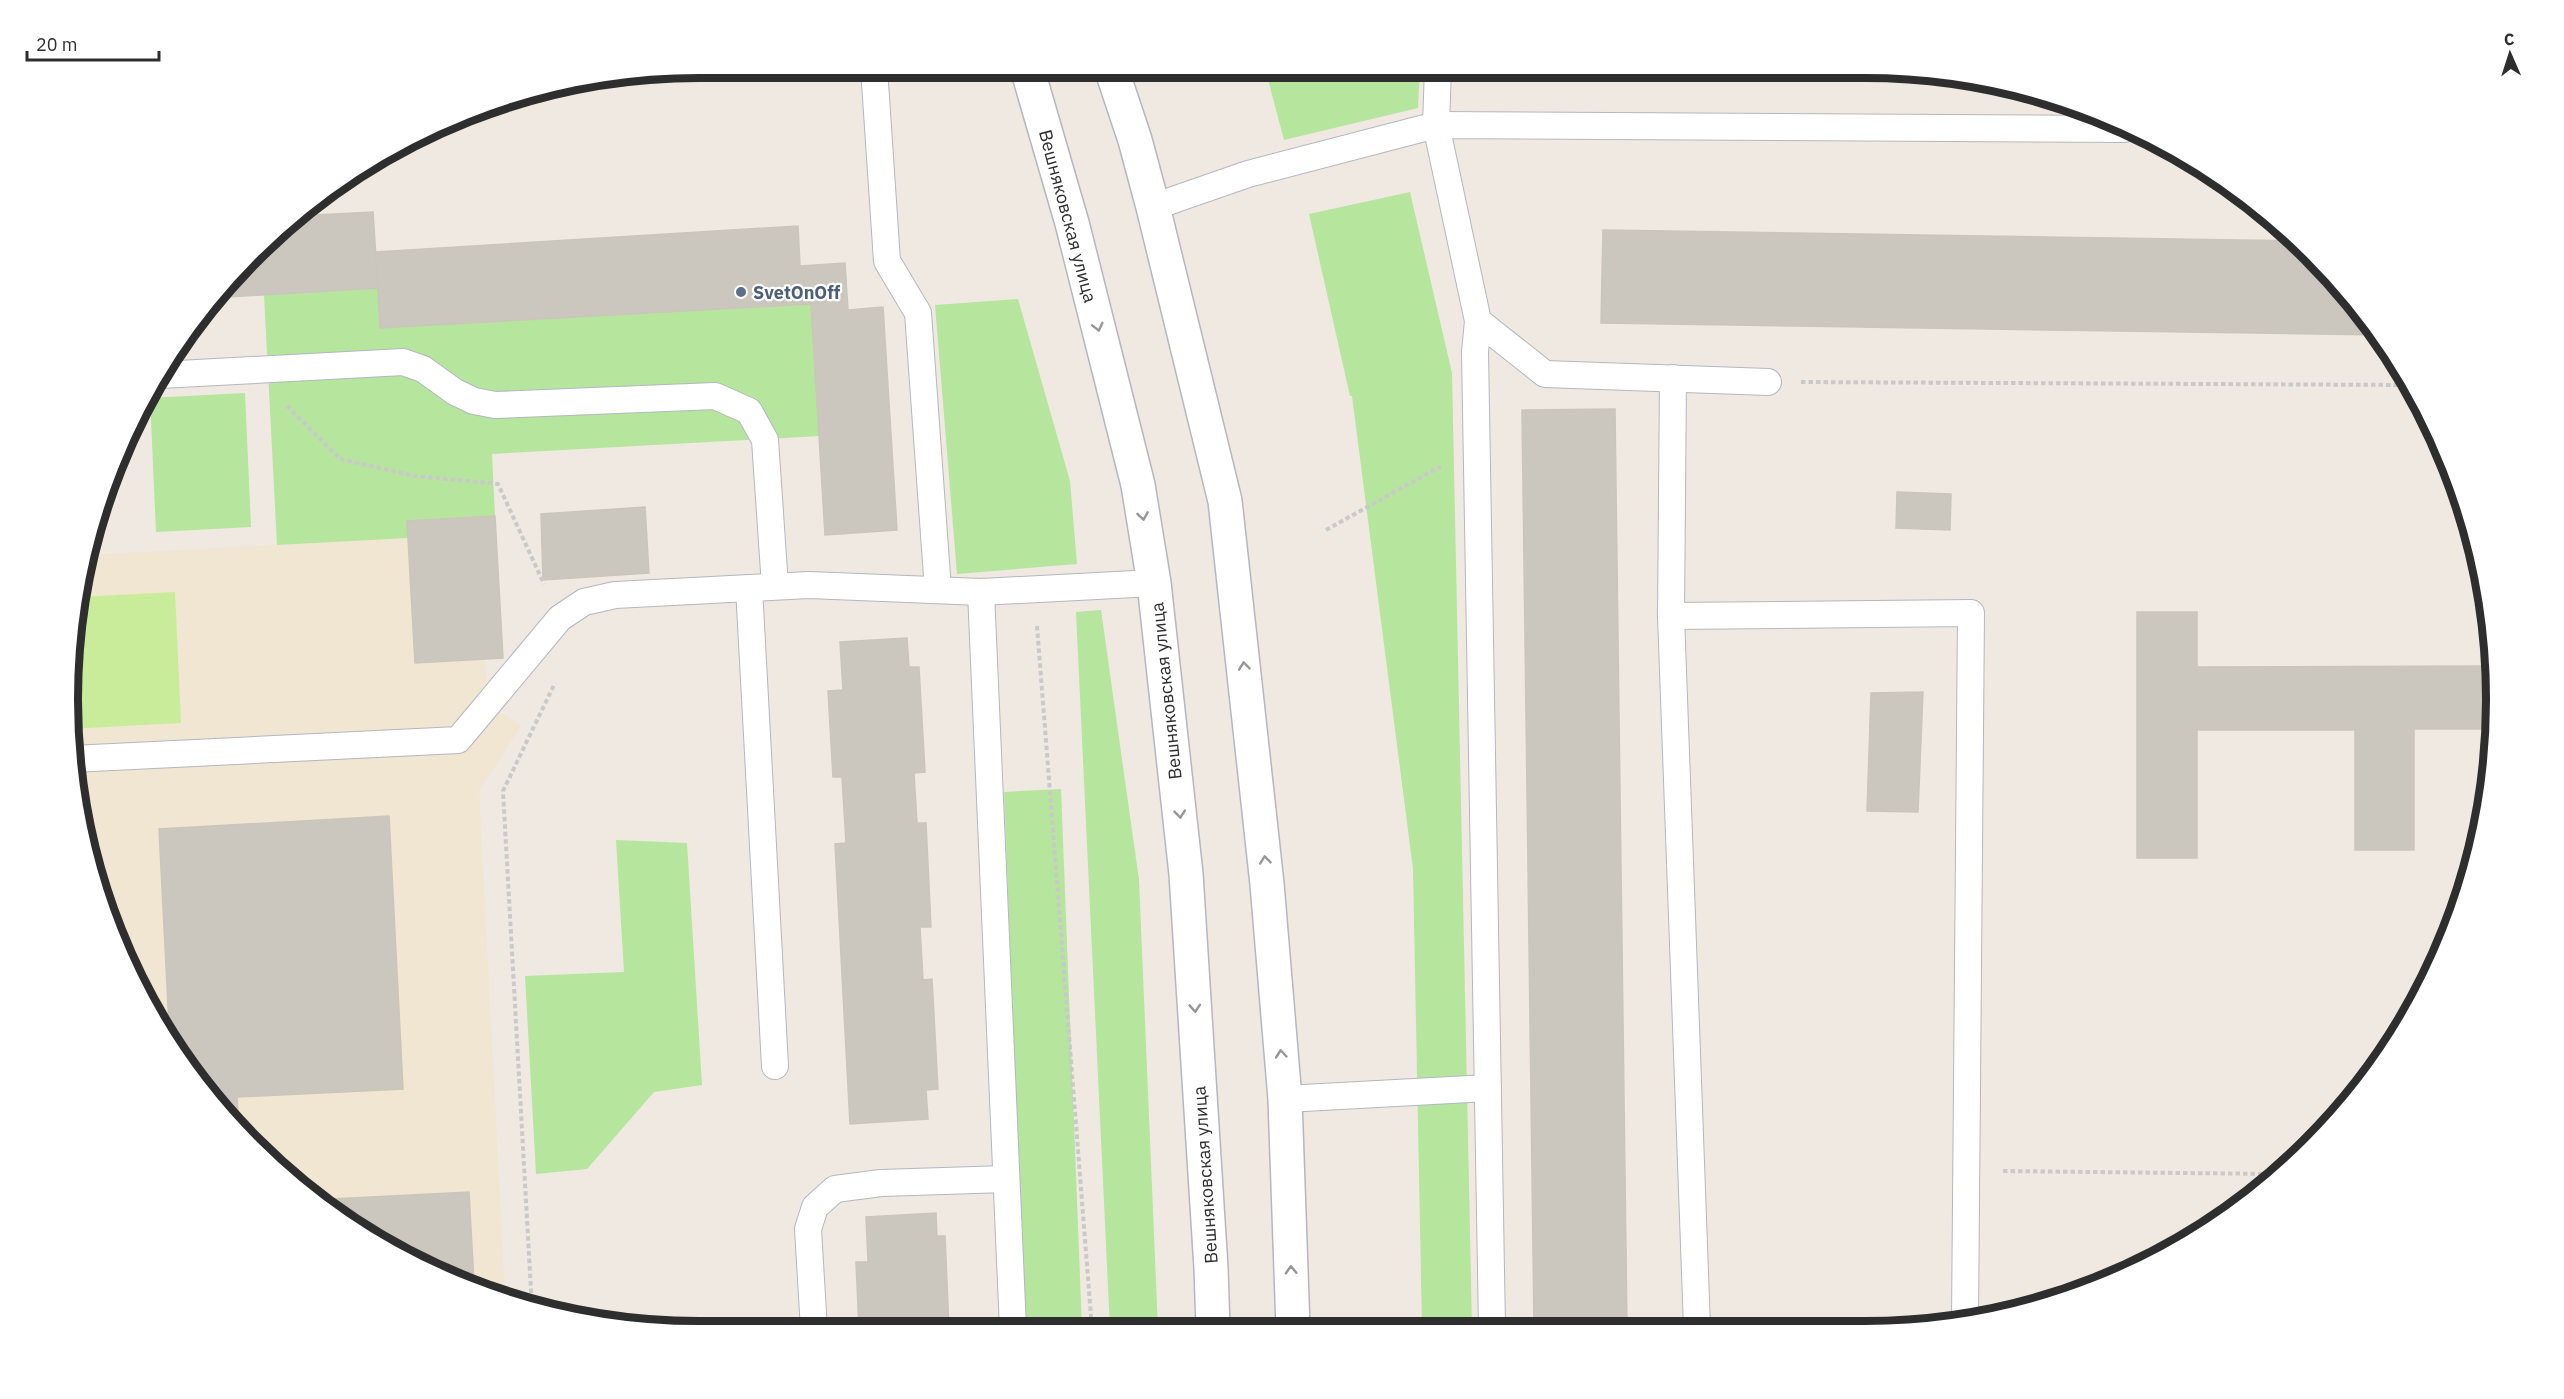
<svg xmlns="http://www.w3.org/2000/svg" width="2564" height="1399" font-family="'IBM Plex Sans',sans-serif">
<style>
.education{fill:#f0e6d1}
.green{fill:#b6e59e}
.pitch{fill:#c9ec9a}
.building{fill:#cbc7bf;stroke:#cbc5ba;stroke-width:1.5}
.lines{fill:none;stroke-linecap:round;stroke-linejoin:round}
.lane-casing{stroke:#b4b7c1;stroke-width:28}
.secondary-casing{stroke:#b4b7c1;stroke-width:36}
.path{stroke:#c9c9c9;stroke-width:4;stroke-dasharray:4.5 3;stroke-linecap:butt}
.lane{stroke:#fff;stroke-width:26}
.secondary{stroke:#fff;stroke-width:33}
.oneway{stroke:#969696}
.service-dot{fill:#5c6f8a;stroke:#fff;stroke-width:2}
.labels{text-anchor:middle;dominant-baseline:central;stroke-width:4.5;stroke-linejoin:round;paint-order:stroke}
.street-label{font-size:18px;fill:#2e2e2e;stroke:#fff}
.service-label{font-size:18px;font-weight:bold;fill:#4e5e75;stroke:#fff;text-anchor:start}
.rim{fill:none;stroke:#2e2e2e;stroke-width:8}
</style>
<rect width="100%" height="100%" fill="#efe9e1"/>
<!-- education -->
<polygon class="education" points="408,538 415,662 485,659 488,704 521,726 479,791 505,1297 384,1247 314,1201 225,1116 174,1050 116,942 89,863 69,741 69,658 86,555"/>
<!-- green -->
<g class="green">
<polygon points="1265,68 1420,68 1418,108 1284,140"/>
<polygon points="1410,192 1452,373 1472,1328 1422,1328 1413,869 1352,396 1350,396 1309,214"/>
<polygon points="378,288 381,328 811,304 819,436 492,454 495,516 407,522 408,538 277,545 264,295"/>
<polygon points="1018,299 1070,481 1077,564 957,574 935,305"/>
<polygon points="245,393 251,527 156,532 150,398"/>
<polygon points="1101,610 1139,880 1158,1329 1110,1329 1076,612"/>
<polygon points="1061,789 1082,1329 1025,1329 1004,792"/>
<polygon points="616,840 687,843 702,1085 654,1092 587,1169 536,1174 525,976 624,972"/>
</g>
<!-- pitch -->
<polygon class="pitch" points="175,592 181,723 69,729 69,658 79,597"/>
<!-- building -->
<g class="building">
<polygon points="373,212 378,288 212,298 225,283 295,216"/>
<polygon points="798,226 800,266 845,263 848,310 883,307 897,530 825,535 811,304 380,328 376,252"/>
<polygon points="1603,230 2296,241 2366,314 2379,335 1601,323"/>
<polygon points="1615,409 1627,1327 1534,1327 1522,410"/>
<polygon points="1897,492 1951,494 1950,530 1896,528"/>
<polygon points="645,507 649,573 543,580 541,514"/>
<polygon points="495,516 503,658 415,663 407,521"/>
<polygon points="2137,612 2197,612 2197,667 2495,666 2493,729 2414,729 2414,850 2355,850 2355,730 2197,730 2197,858 2137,858"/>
<polygon points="907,638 909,667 919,667 925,772 914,773 917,823 926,823 931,927 920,927 923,980 932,979 938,1089 926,1090 928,1119 850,1124 835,844 846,843 842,777 833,777 828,691 843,690 840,642"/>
<polygon points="1923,692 1918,812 1867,811 1871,693"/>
<polygon points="389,816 403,1089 237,1097 239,1130 225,1116 170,1044 159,829"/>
<polygon points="469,1192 474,1284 384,1247 314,1200"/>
<polygon points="936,1213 937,1236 945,1236 949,1329 859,1330 856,1262 868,1262 866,1217"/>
<polygon points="651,1323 652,1329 623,1324"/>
</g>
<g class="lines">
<defs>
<g id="lane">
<polyline points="874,68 887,261 918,313 938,590"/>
<polyline points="1438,68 1436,125 1478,321 1475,352 1492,1328"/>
<polyline points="1153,207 1248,174 1436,125 2124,129"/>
<polyline points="1478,321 1545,374 1768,382"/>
<polyline points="160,375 403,362 423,369 455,392 474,401 495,405 715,396 749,411 765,440 775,586"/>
<polyline points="1673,378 1671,616 1971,613 1965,1321"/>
<polyline points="749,588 775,1066"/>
<polyline points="981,592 1013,1329"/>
<polyline points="1671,616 1697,1327"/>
<polyline points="72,759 458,740 560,618 584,602 615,595 809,585 981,592 1154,583"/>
<polyline points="1285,1099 1488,1088"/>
<polyline points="814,1330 808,1229 815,1207 835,1189 881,1183 1006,1179"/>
</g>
<g id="secondary">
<polyline points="1027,68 1072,223 1138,485 1154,583 1186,874 1211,1268 1213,1328"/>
<polyline points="1111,68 1135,140 1153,207 1225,501 1267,884 1285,1099 1293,1328"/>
</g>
</defs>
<!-- lane casing -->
<use href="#lane" class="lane-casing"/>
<!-- secondary casing -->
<use href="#secondary" class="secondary-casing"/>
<!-- path -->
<g class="path">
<polyline points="1801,382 2409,385"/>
<polyline points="287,406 340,459 415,476 498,484 544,584"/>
<polyline points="1326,530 1441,466"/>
<polyline points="1037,626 1092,1329"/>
<polyline points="2003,1171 2274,1174"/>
<polyline points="532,1308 503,791 555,683"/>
</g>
<!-- lane -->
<use href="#lane" class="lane"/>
<!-- secondary -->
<use href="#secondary" class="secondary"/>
</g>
<!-- one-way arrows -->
<defs><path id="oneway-chevron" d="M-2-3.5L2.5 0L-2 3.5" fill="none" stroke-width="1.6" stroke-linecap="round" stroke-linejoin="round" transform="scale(1.5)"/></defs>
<g class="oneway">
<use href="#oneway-chevron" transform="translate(1098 327) rotate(76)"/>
<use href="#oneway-chevron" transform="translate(1143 516) rotate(81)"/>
<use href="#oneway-chevron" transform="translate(1244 666) rotate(-96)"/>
<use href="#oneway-chevron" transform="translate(1180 814) rotate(84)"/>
<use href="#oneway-chevron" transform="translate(1265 860) rotate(-96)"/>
<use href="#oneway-chevron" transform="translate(1195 1008) rotate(86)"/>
<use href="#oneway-chevron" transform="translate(1281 1054) rotate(-95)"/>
<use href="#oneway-chevron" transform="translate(1291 1270) rotate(-92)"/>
</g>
<!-- markers -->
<circle class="service-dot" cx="741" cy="292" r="6"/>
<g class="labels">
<!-- street labels -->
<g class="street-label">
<text transform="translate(1068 216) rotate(75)">Вешняковская улица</text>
<text transform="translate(1166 691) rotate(-96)">Вешняковская улица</text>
<text transform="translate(1205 1175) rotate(-94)">Вешняковская улица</text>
</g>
<!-- service labels -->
<g class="service-label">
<text x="753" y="292">SvetOnOff</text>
</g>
</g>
<!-- crop -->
<path d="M0 0H2564V1399H0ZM699 78H1865A621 621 0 0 1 2486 699V700A621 621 0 0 1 1865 1321H699A621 621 0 0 1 78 700V699A621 621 0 0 1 699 78Z" fill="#fff" fill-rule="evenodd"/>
<path class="rim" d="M699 78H1865A621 621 0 0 1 2486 699V700A621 621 0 0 1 1865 1321H699A621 621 0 0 1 78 700V699A621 621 0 0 1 699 78Z"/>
<!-- north arrow -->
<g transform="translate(2510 54) rotate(357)" stroke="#ffffff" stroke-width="4.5" paint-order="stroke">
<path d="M0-4.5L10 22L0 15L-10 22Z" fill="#2e2e2e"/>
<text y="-9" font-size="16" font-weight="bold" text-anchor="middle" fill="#2e2e2e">С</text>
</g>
<!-- scale -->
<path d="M27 51v9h132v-9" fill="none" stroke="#2e2e2e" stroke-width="3"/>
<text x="36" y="51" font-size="18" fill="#2e2e2e" stroke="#ffffff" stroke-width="4.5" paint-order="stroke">20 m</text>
</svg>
